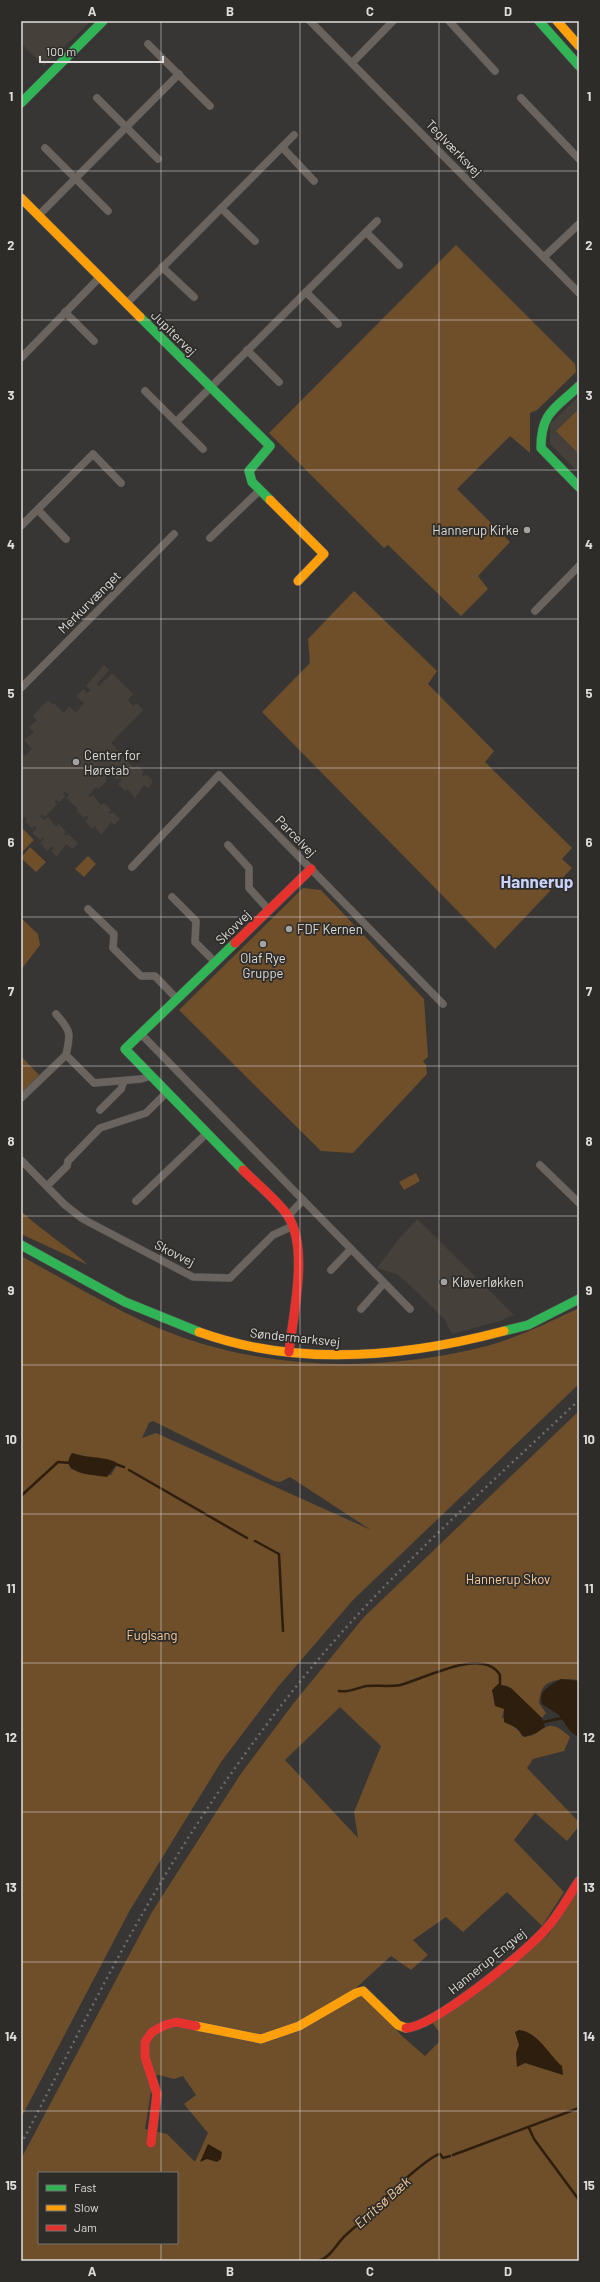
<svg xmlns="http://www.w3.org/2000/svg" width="600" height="2282" font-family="Barlow,sans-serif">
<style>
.built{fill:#46403a}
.green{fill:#6f4e2a;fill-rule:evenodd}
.water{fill:#2e1e0e}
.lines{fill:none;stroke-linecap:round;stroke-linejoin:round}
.stream{stroke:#2e1e0e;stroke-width:2.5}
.street-casing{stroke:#545453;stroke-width:8}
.fast-casing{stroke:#545453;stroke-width:10}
.slow-casing{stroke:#545453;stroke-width:10}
.jam-casing{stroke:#545453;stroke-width:10}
.street{stroke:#6b645e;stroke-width:7}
.fast{stroke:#30b455;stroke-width:9}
.slow{stroke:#ff9f0a;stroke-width:9}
.jam{stroke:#e5322d;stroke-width:9}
.rail{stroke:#6e6b67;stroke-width:2.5;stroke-dasharray:2 4;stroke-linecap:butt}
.grid{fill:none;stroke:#dfdddc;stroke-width:1;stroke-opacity:0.55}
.poi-dot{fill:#a4a3a1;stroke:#2e2c29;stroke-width:1.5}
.labels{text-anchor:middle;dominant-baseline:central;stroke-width:3.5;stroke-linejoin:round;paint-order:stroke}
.street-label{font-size:13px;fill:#dfdddc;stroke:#2e2c29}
.poi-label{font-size:13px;fill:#dfdddc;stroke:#2e2c29;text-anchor:start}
.park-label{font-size:13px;fill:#f9cb9e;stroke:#2e2c29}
.water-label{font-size:14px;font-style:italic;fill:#f9cc9f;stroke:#2e2c29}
.district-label{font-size:17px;font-weight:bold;fill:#c9d2fc;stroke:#2e2c29}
.neatline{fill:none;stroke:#dfdddc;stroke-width:1.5}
.grid-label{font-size:13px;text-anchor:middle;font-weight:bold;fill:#dfdddc}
</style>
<rect width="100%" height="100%" fill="#373634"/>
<!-- built -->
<g class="built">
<polygon points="21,21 91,21 44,66 21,43"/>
<polygon points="579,396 579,473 550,444 550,424"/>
<polygon points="104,665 109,670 97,684 99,686 112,673 133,694 128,700 133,706 137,703 143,710 111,743 134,768 137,765 144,772 142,775 143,777 146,774 153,782 148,788 144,785 135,798 128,789 125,791 118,784 122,780 120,778 117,780 110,773 105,779 107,781 98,789 96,787 88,796 90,797 93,795 101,805 104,803 111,810 108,813 110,814 113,812 120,819 114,825 111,822 101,835 95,826 92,829 85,821 89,817 87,816 84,818 77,811 78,809 66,798 69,795 65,792 63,794 66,796 59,802 56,800 55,802 57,804 45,817 42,814 40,816 44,820 48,817 56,827 59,824 66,832 64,834 65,836 68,834 78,843 72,849 66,844 57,857 51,851 54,848 52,846 47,851 40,843 44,839 43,837 40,840 32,833 37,828 35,826 32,828 25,821 27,819 25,817 21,819 21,751 25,756 32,749 24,740 34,732 29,727 37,720 33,716 40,708 48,700 52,704 54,703 64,713 69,706 76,713 84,703 76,696 83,689 87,693 91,690 86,686"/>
<polygon points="417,1219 514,1315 500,1321 452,1334 445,1320 416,1291 397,1274 377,1268 398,1240"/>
</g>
<!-- green -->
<g class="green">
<polygon points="456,245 575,364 576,372 537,410 530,413 530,453 510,436 457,489 510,542 478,576 488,589 461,616 388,545 384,548 269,433"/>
<polygon points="579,409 579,450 577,452 556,431"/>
<polygon points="354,591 437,671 428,684 494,751 485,762 572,848 562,859 572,868 495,949 262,712 310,663 308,639"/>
<polygon points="22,828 34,840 21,853 21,830"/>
<polygon points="30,847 46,862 36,872 21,858"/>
<polygon points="88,856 96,864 84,877 75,869"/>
<polygon points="303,888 321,890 424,999 428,1057 423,1061 426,1065 427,1074 353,1153 321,1151 179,1010"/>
<polygon points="21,918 38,934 40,945 21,970"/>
<polygon points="21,1056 39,1075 21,1093"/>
<polygon points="416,1173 420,1181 404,1190 399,1182"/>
<path d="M21 1211C42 1231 67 1246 88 1265L21 1234Z"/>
<path d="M21 1256C63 1279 105 1304 149 1324 253 1371 378 1374 487 1346 519 1337 549 1322 579 1308V1384L353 1600 277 1688 221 1762 130 1910 21 2118ZM153 1421 274 1481 280 1482 290 1477 371 1530 156 1433 142 1438 149 1423ZM73 1453 117 1465 111 1475 71 1469 68 1462Z"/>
<path d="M579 1411V1681C570 1677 548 1679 543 1688 540 1692 540 1699 539 1703L546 1713 542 1718 508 1686 502 1685 492 1690 494 1695V1702L504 1709 502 1717C509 1725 518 1727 522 1736 543 1741 542 1710 570 1737L564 1751 533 1759 527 1768 579 1822V1826L567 1841 535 1813 514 1840 564 1892 542 1926 507 1892 463 1932 446 1917 413 1940 428 1955 411 1970 391 1956 357 1987 402 2036 425 2056 439 2042V2032L432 2022 548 1935 579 1890V2261H21V2159L152 1912 240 1775 293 1704 364 1617ZM340 1707 381 1746 354 1812 358 1838 285 1760ZM159 2075 174 2079 183 2076 196 2095 184 2104 208 2133 195 2162 167 2134 145 2129 151 2091 149 2077ZM39 2173H177V2243H39Z"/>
</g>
<!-- water -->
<g class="water">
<path d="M72 1453C86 1459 108 1455 120 1465L115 1466 107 1477C94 1475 57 1474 72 1453Z"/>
<path d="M561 1679 579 1681V1738L570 1731 559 1715 542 1704C538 1690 551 1685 561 1679Z"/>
<polygon points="498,1684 511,1688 542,1718 545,1727 536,1733 524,1737 517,1728 504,1722 504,1709 495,1706 492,1690"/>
<path d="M519 2030C538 2032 549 2055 562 2066L563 2075 525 2063 517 2067 516 2053 519 2045 515 2032Z"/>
<polygon points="208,2144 222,2152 221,2159 217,2162 207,2159 200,2162"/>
</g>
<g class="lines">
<!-- stream -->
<g class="stream">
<polyline points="118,1465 124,1467"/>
<polyline points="129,1470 247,1538"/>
<polyline points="21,1496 58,1462 71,1463"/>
<polyline points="255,1541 279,1554 283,1631"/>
<path d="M339 1691C348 1693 357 1688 366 1686 377 1685 389 1687 400 1685 425 1679 482 1646 500 1675V1684"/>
<polyline points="544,1722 562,1718"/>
<polyline points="529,2128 534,2139 579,2200"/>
<polyline points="453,2155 579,2108"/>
<path d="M318 2261C331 2258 337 2242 347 2234 355 2226 365 2220 373 2212 377 2208 379 2203 383 2200 391 2191 431 2155 440 2154L443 2158 450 2156"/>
</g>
<defs>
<g id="street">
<polyline points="310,21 579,293"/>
<polyline points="449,21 495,71"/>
<polyline points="148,44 210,106"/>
<polyline points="352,63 393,21"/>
<polyline points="97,98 158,159"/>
<polyline points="521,98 579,159"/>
<polyline points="282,147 314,181"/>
<polyline points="45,148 108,211"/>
<polyline points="221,208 255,241"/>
<polyline points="38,216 179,74"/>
<polyline points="366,232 399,265"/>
<polyline points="544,257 579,224"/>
<polyline points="162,267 194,297"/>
<polyline points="306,292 338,324"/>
<polyline points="127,303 294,135"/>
<polyline points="65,312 94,341"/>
<polyline points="247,350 279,382"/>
<polyline points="21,358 100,277"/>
<polyline points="145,391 203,449"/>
<polyline points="176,422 377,221"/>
<polyline points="38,510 66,539"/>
<polyline points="21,526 93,454 121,483"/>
<polyline points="210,538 259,491"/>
<polyline points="535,611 579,566"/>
<polyline points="21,688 174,534"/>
<polyline points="228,845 249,868 249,888 269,910"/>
<polyline points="132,867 219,775 443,1004"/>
<polyline points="172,897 196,921 195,942 215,962"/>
<polyline points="88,909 114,934 113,948 141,976 155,976 177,999"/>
<path d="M56 1014C71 1031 71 1033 66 1055L94 1083 141 1079 151 1076"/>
<polyline points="141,1034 303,1200"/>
<polyline points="21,1098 66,1055"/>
<polyline points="100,1110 121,1089 124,1081"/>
<polyline points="21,1160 65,1205 83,1219 193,1277 230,1278 273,1235 293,1226"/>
<polyline points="540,1165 579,1203"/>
<polyline points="47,1186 67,1166 68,1161 100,1128 146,1113 167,1092"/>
<polyline points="136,1201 207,1133"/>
<polyline points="288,1216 303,1200 410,1309"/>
<polyline points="331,1270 351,1249"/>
<polyline points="361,1309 384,1283"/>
</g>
<g id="fast">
<polyline points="539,21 579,66"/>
<polyline points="21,103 103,21"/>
<polyline points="140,317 270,446 249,471 252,482 270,500"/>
<path d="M579 386C555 409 541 412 541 448L579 487"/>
<polyline points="235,943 125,1049 243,1170"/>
<polyline points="21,1245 125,1302 199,1332"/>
<polyline points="504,1331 528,1325 579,1299"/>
</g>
<g id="slow">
<polyline points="557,21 579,46"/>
<polyline points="21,198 140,317"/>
<polyline points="270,500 324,554 298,581"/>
<path d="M199 1332C296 1367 406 1357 504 1331"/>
<polyline points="196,2026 261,2039 299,2026 356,1993 363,1991 398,2025 406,2028"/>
</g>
<g id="jam">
<polyline points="235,943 311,869"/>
<path d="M243 1170C256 1183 279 1202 288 1216 309 1249 293 1314 289 1352"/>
<path d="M406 2028C434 2027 526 1952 546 1929 559 1915 568 1897 579 1881"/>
<polyline points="151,2143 157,2094 145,2057 145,2042 152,2032 165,2025 176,2022 196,2026"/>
</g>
</defs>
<!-- street casing -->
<use href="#street" class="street-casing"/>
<!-- fast casing -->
<use href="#fast" class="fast-casing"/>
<!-- slow casing -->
<use href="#slow" class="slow-casing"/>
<!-- jam casing -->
<use href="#jam" class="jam-casing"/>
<!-- street -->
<use href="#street" class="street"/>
<!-- fast -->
<use href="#fast" class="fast"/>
<!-- slow -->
<use href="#slow" class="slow"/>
<!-- jam -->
<use href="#jam" class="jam"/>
<!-- rail -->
<path class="rail" d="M21 2144C65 2061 106 1975 154 1894 199 1817 250 1743 307 1673 388 1574 486 1488 579 1400"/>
</g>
<!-- grid -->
<path class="grid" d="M161 21V2173M300 21V2261M439 21V2261M21 171H579M21 320H579M21 470H579M21 619H579M21 768H579M21 917H579M21 1066H579M21 1216H579M21 1365H579M21 1514H579M21 1663H579M21 1812H579M21 1962H579M21 2111H579M161 2243V2261"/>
<!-- markers -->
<g class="poi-dot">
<circle cx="527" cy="530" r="4"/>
<circle cx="76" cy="762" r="4"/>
<circle cx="289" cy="929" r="4"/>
<circle cx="263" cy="944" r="4"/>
<circle cx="444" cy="1282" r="4"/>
</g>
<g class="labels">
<!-- street labels -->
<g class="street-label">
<text transform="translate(454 148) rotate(46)">Teglværksvej</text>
<text transform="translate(174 333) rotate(45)">Jupitervej</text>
<text transform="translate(89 602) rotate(-45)">Merkurvænget</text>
<text transform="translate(296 836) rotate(46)">Parcelvej</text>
<text transform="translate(233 927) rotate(-44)">Skovvej</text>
<text transform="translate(175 1253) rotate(27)">Skovvej</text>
<text transform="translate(295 1337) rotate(6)">Søndermarksvej</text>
<text transform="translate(487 1961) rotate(-39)">Hannerup Engvej</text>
</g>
<!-- poi labels -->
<g class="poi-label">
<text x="519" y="530" text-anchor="end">Hannerup Kirke</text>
<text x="84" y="755">Center for<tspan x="84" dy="15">Høretab</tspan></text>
<text x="297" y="929">FDF Kernen</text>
<text x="263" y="958" text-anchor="middle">Olaf Rye<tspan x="263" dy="15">Gruppe</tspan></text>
<text x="452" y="1282">Kløverløkken</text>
</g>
<!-- park labels -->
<g class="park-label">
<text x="508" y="1579">Hannerup Skov</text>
<text x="152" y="1635">Fuglsang</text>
</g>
<!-- water labels -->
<g class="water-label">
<text transform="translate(382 2202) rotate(-42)">Erritsø Bæk</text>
</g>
<!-- district labels -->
<g class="district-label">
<text x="537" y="881">Hannerup</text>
</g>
</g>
<!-- border -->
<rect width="600" height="2282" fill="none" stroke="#2e2c29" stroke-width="44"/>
<!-- legend -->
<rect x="38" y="2172" width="140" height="72" fill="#2e2c29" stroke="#757371"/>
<rect x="46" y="2185" width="20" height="6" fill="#30b455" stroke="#757371"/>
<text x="74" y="2192" font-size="12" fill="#dfdddc">Fast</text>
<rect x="46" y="2205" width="20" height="6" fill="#ff9f0a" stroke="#757371"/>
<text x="74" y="2212" font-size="12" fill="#dfdddc">Slow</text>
<rect x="46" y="2225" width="20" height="6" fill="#e5322d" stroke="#757371"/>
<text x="74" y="2232" font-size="12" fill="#dfdddc">Jam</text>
<!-- scale -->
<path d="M40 56v6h123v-6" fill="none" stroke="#dfdddc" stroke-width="2"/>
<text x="46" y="56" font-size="12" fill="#dfdddc" stroke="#2e2c29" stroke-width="3" paint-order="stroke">100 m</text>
<rect x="22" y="22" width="556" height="2238" class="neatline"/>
<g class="grid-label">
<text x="92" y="16">A</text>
<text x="230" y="16">B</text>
<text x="370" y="16">C</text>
<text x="508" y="16">D</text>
<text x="11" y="101">1</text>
<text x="589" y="101">1</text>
<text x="11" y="250">2</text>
<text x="589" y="250">2</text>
<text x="11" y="400">3</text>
<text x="589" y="400">3</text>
<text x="11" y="549">4</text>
<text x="589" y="549">4</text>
<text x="11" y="698">5</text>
<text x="589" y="698">5</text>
<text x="11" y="847">6</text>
<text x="589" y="847">6</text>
<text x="11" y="996">7</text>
<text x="589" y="996">7</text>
<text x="11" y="1146">8</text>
<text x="589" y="1146">8</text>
<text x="11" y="1295">9</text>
<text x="589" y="1295">9</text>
<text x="11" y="1444">10</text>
<text x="589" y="1444">10</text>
<text x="11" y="1593">11</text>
<text x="589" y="1593">11</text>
<text x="11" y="1742">12</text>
<text x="589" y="1742">12</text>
<text x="11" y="1892">13</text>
<text x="589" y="1892">13</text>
<text x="11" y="2041">14</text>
<text x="589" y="2041">14</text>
<text x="11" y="2190">15</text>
<text x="589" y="2190">15</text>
<text x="92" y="2276">A</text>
<text x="230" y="2276">B</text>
<text x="370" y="2276">C</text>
<text x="508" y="2276">D</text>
</g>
</svg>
